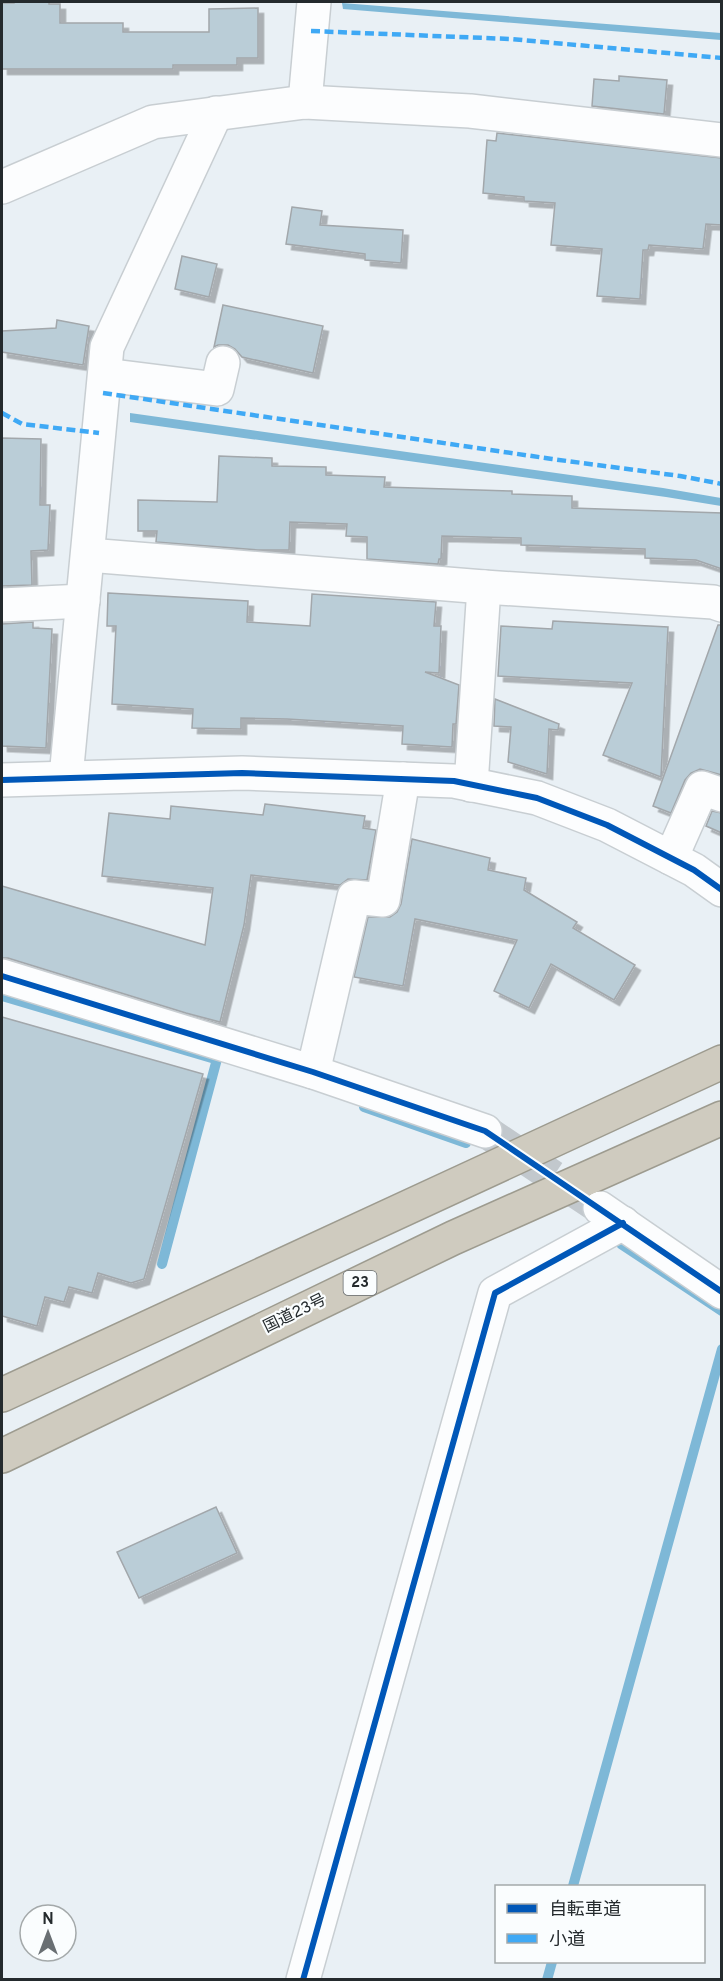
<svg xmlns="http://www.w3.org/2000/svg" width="723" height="1981" font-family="Overpass,'Noto Sans JP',sans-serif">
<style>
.water{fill:#7eb8d7}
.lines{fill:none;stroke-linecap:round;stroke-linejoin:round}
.stream{stroke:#7eb8d7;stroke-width:10}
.building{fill:#bacdd7;stroke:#a2a7ab;stroke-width:1.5;filter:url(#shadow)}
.minor-tunnel{stroke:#c2c8cd;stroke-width:33;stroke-dasharray:33 16;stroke-linecap:butt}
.minor-casing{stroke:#c8ced2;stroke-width:36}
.highway-casing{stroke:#9d9b8f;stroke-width:36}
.minor{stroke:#fcfdfe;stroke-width:33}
.highway{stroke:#cfcbbf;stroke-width:33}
.quiet{stroke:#3fa9f5;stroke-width:4.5;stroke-dasharray:9 4.5;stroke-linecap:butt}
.cycleway-casing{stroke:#fafdfe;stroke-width:10}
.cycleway{stroke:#0057b8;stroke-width:6}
.labels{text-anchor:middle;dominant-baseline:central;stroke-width:4.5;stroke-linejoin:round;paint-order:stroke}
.shield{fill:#fafdfe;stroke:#64696c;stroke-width:1.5}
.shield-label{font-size:15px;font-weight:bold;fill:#242a2d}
.street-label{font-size:16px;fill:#242a2d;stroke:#fafdfe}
</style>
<defs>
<filter id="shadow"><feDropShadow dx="5.5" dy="5.5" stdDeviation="0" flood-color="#0004"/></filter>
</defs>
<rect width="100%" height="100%" fill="#e9f0f5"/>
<!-- water -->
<g class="water">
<polygon points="342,3 721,33 721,40 343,9"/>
<polygon points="130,413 663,488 721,498 721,506 666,497 130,422"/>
</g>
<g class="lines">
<!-- stream -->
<g class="stream">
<polyline points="2,996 215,1059"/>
<polyline points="364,1107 466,1143"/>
<polyline points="621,1244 722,1311"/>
<polyline points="162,1264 217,1059"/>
<polyline points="573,1886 722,1349"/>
<polyline points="547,1980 552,1962"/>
</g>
</g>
<!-- building -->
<g class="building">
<polygon points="14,2 49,2 49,4 60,4 60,23 123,23 123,32 209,32 209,9 258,8 258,58 237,58 237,65 173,65 173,69 2,69 2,3 14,3"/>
<polygon points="619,76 667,80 664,114 592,106 594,79 619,81"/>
<polygon points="497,133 722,158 722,225 706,224 703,249 649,245 648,250 643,250 640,299 597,296 602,249 551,245 555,203 524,201 524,197 483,193 487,140 496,141"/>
<polygon points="292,207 322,211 320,225 403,230 401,263 365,260 365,254 286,244"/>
<polygon points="182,256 217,264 209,297 175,289"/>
<polygon points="223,305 323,326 313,373 242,357 235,349 228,345 218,345 214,347"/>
<polygon points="57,320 89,326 83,365 2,352 2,331 56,328"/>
<polygon points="2,438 41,439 40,505 50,505 48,550 31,551 32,585 2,586"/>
<polygon points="219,456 272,458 272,466 326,467 326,475 385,477 384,487 512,491 512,494 572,496 572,508 722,513 722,569 696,560 645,558 645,549 521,545 521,538 442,536 441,559 439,559 438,564 367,559 367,537 346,536 347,524 290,522 289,550 258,550 156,542 157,531 138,531 138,500 217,502"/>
<polygon points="108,593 248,601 247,622 310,626 312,594 436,602 434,626 441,626 439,673 425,672 459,685 456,724 453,724 452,747 402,744 403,726 287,719 241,718 241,729 192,728 193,709 112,704 116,626 107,626"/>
<polygon points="553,621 668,627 661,777 603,755 632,683 498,676 501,626 552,629"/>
<polygon points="33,622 33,628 52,629 46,748 2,746 2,624"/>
<polygon points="718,625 722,625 722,775 700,769 691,773 685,780 671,813 653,806"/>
<polygon points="495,699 559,724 558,730 549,729 547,774 508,762 511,727 494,726"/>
<polygon points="265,804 365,816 363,828 376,830 367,880 348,879 340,885 251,875 244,925 220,1022 186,1013 8,958 2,958 2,886 205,945 213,888 102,876 109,813 170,819 171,806 263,815"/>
<polygon points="712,811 722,813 722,833 706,826"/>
<polygon points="412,839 490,858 488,870 526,878 524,890 577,922 573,928 635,965 614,1000 551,964 529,1008 494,991 517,940 415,919 403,986 354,977 368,917 390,917 397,912 401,904"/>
<polygon points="2,1017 203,1074 144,1279 131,1283 98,1273 92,1293 69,1287 64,1302 45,1297 37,1326 2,1316"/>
<polygon points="216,1507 237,1553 139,1598 117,1552"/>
</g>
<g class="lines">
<!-- minor-tunnel -->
<polyline class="minor-tunnel" points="485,1131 600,1208"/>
<defs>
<g id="minor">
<polyline points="305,102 314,2"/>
<polyline points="2,187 153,122 305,102 470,111 722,140"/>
<polyline points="105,375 217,389 223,363"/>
<polyline points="88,555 484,587 713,602 722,605"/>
<polyline points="2,605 83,601"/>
<polyline points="66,777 107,347 216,113"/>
<polyline points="2,780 242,773 454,781 537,798 607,825 694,870 722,890"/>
<polyline points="471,785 484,587"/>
<polyline points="671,858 702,788 722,795"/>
<polyline points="2,976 313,1072 485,1131"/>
<polyline points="313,1072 354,897 383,900 403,779"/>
<polyline points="600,1208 722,1292"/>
<polyline points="303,1980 495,1293 623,1223"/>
</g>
<g id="highway">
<polyline points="2,1395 722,1062"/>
<polyline points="2,1456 453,1238 722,1118"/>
</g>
</defs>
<!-- minor casing -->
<use href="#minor" class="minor-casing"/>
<!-- highway casing -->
<use href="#highway" class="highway-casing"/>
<!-- minor -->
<use href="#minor" class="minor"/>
<!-- highway -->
<use href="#highway" class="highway"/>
<!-- quiet -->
<g class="quiet">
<polyline points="311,31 510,39 722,58"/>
<polyline points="103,393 552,459 680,476 722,484"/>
<polyline points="2,413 22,424 99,433"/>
</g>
<defs>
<g id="cycleway">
<polyline points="2,780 242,773 454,781 537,798 607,825 694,870 722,890"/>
<polyline points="2,976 313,1072 485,1131 722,1292"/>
<polyline points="303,1980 495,1293 623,1223"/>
</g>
</defs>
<!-- cycleway casing -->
<use href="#cycleway" class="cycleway-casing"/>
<!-- cycleway -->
<use href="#cycleway" class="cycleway"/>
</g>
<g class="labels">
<!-- shield labels -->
<rect class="shield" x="343.5" y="1271" width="33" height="24" rx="4.5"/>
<g class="shield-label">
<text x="360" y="1283">23</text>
</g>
<!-- street labels -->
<g class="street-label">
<text transform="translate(295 1314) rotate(-26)">国道23号</text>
</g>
</g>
<!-- border -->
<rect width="723" height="1981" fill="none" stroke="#242a2d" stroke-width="6"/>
<!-- legend -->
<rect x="495" y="1885" width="210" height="78" fill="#fafdfe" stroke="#a4a9aa" stroke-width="1.5"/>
<rect x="507" y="1904" width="30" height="9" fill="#0057b8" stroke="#a4a9aa" stroke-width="1.5"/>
<text x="549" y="1915" font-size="18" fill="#242a2d">自転車道</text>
<rect x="507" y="1934" width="30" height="9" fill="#3fa9f5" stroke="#a4a9aa" stroke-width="1.5"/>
<text x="549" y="1945" font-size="18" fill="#242a2d">小道</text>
<!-- north arrow -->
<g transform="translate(48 1933)"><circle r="28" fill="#fafdfe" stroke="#a4a9aa" stroke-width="1.5"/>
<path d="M0-4.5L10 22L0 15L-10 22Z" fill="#696f73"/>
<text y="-9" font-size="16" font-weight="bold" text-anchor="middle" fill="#242a2d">N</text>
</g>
</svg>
